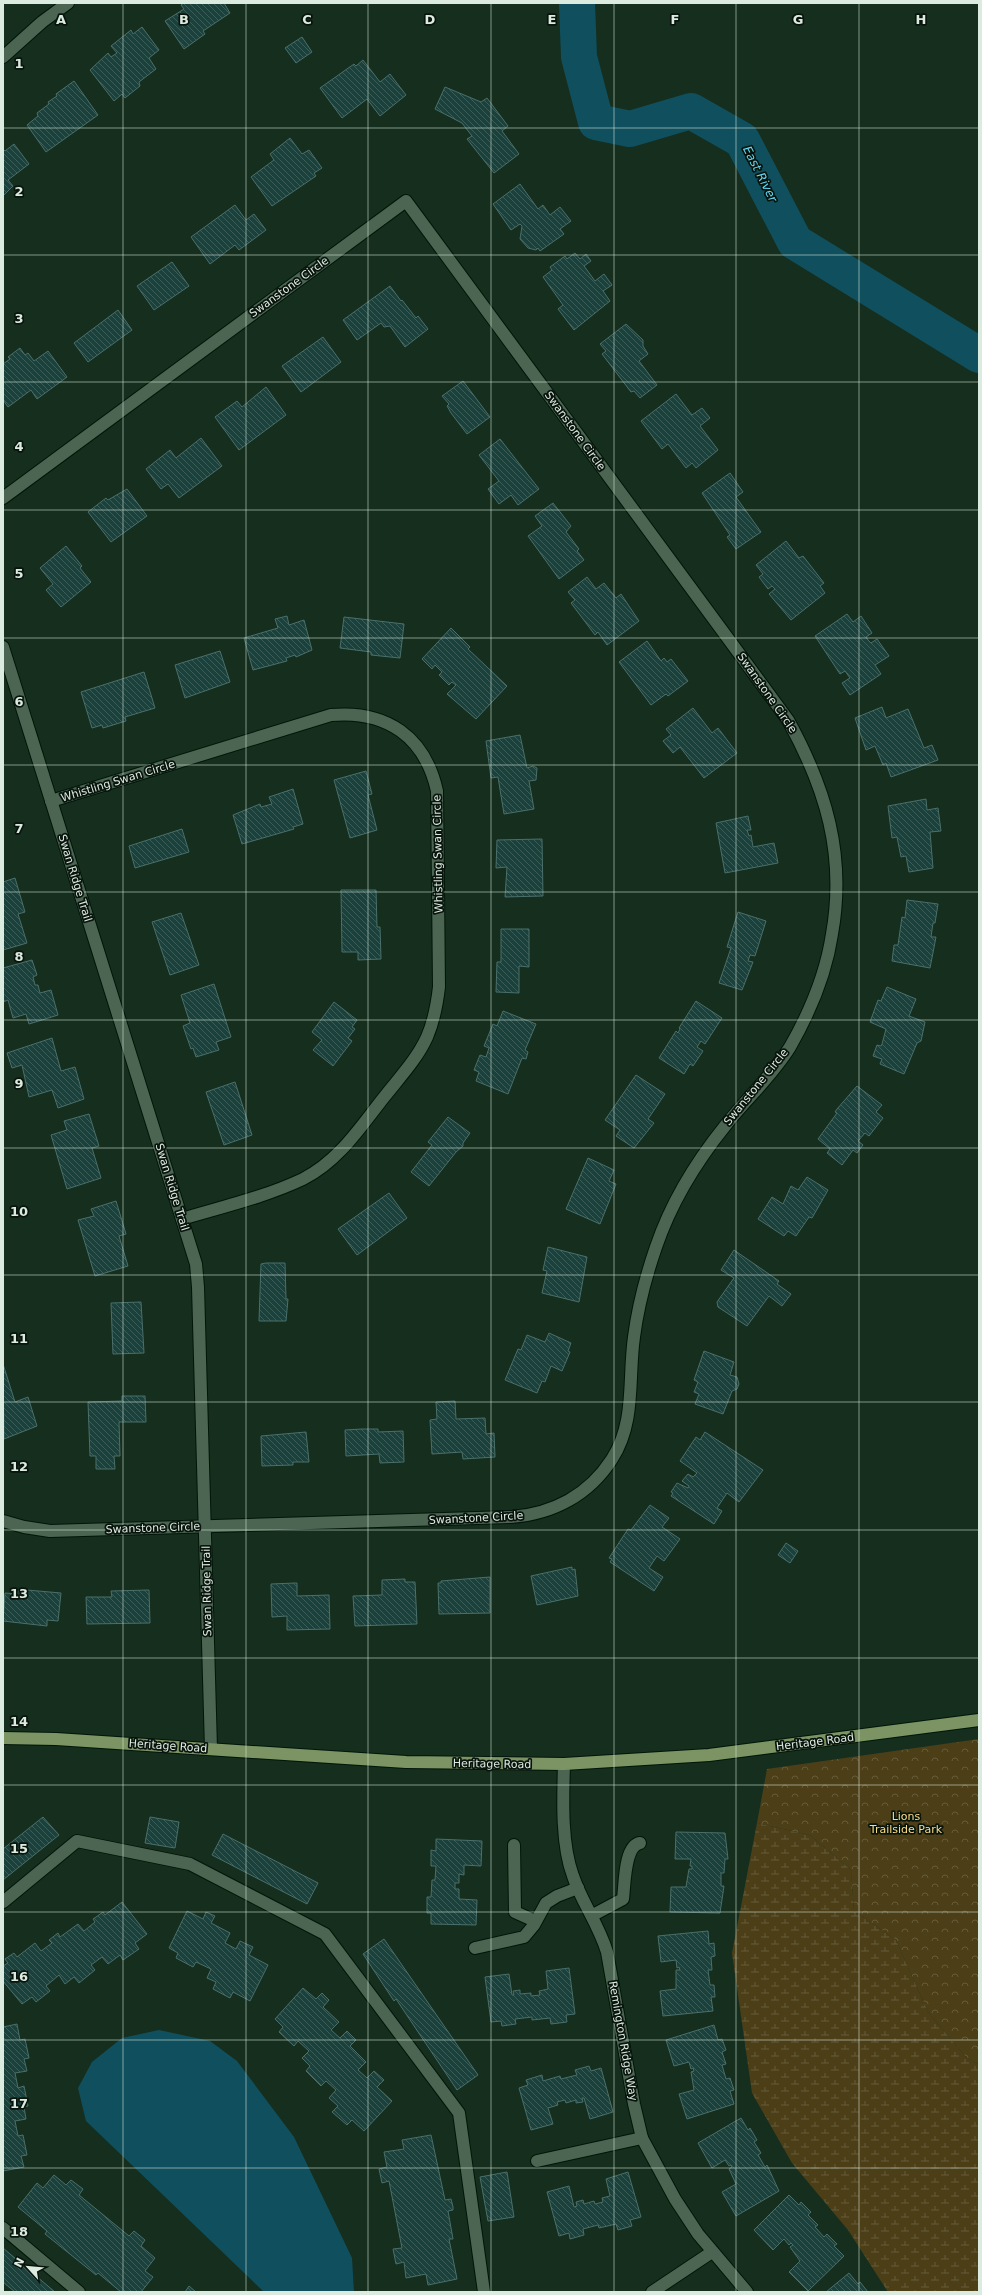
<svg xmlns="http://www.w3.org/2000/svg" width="982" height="2295" font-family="'DejaVu Sans',sans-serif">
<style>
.forest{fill:url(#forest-crowns)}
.wetland{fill:url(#wetland-marsh)}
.water{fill:#10505e}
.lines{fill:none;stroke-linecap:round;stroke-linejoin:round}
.river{stroke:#10505e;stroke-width:36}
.building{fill:url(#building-back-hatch);stroke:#4a706b}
.minor-casing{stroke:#011608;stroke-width:14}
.major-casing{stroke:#011608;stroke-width:14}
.minor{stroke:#4b6552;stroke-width:12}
.major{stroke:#7c9363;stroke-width:12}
.grid{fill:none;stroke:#dcebe0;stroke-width:1;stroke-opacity:0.55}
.labels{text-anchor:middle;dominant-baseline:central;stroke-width:3.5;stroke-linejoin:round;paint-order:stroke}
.street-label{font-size:11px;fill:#dcebe0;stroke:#09140d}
.park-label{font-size:11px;fill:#fcde88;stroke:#09140d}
.water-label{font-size:12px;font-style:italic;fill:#62d7f3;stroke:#09140d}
.grid-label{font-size:13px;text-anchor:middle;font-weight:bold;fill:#dcebe0;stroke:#09140d;stroke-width:3.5;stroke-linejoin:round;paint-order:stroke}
</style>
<defs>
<pattern id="forest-crowns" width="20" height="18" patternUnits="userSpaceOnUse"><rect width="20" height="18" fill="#4c3f18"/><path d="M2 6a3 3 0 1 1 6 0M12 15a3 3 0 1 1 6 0" fill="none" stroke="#655b39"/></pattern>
<pattern id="wetland-marsh" width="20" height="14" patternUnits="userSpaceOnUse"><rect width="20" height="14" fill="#4c3f18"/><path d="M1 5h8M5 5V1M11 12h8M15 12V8" fill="none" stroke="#655b39"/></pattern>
<pattern id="building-back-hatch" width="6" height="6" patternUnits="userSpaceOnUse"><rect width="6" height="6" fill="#1b413c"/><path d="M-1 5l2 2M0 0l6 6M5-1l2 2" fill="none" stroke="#3c5d58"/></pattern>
</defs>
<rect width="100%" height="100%" fill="#162e1e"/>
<!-- forest -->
<polygon class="forest" points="979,1739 979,2065 966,2057 928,2012 896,1940 854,1911 851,1870 810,1835 757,1823 767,1769"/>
<!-- wetland -->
<polygon class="wetland" points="757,1823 810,1835 851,1870 854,1911 896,1940 928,2012 966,2057 979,2065 979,2292 888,2292 848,2230 792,2163 752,2093 732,1953"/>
<!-- water -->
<polygon class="water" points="159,2030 210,2041 237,2061 294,2137 352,2258 354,2292 264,2292 86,2121 78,2088 92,2062 122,2038"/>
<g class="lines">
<!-- river -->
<polyline class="river" points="577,3 579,57 596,122 630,129 691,111 742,140 795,242 979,355"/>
</g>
<!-- building -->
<g class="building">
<polygon points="184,3 224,3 230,13 203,31 205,34 184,49 165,21 184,9 181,5"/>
<polygon points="142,27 159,50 149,58 156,69 139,82 140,86 125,98 122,94 114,101 90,70 108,53 111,57 117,53 111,46 131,30 133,34"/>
<polygon points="302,37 312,52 296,63 285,48"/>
<polygon points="363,60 380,82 390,74 406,95 380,116 367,99 342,118 320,88 354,64 356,66"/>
<polygon points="74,81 98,115 46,152 27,125 38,116 37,113 49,104 48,102 57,96 56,94"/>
<polygon points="445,87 481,102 487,98 508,126 502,131 519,154 494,173 467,139 472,136 462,123 435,109"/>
<polygon points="290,138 302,154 309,150 322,168 314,173 316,176 272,206 251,177 274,160 270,154"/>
<polygon points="14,144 29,164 8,180 13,186 3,196 3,149 5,151"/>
<polygon points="520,184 538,209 543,205 550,215 560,207 571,221 560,229 564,234 540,251 538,248 536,250 528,248 520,239 522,226 520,224 511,230 493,204"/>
<polygon points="235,205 246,220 254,214 266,230 239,250 235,245 210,264 191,237"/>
<polygon points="575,253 580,259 586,254 591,261 584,266 595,281 604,274 612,285 603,291 610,301 574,330 558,309 563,305 543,277 552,270 550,267 565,256 567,259"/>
<polygon points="172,262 189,286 154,310 137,286"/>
<polygon points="390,286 401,301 402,300 416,318 418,316 428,329 405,347 390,326 384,327 381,323 357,340 343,320"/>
<polygon points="118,310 132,330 88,362 74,343"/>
<polygon points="626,324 643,340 643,346 648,354 639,361 657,385 640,398 634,391 631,392 602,354 606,351 600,344"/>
<polygon points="323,337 341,362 301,392 282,366"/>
<polygon points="20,348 25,355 28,353 34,361 48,351 67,377 37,399 31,390 8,407 3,400 3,364 10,359 8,357"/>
<polygon points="463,381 490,417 467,434 451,413 447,406 449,404 442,396"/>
<polygon points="266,387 286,415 239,450 215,417 237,401 242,407"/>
<polygon points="676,394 692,415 702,408 710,418 700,426 718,450 696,468 692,463 686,468 668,444 662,449 641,421"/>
<polygon points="201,438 222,466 179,498 168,484 161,489 146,469 170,450 176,458"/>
<polygon points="500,439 539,489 518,505 511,495 499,504 488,489 499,481 479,455"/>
<polygon points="730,473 743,492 736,497 761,532 736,549 727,537 730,535 702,493"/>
<polygon points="127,489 147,516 111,542 88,512 106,498 108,500"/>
<polygon points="553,503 571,526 566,532 579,549 577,551 584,560 559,579 528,536 542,526 535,516"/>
<polygon points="786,541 799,558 803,556 824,583 820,586 825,593 791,620 769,594 775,589 772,586 768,589 759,577 763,574 756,565"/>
<polygon points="66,546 82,566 80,568 91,582 61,607 46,590 53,584 40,568"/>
<polygon points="587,577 596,589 604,583 616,598 621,594 639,621 607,645 598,632 595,635 571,603 575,600 568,592"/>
<polygon points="847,614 853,622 861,616 872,633 866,637 868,640 871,643 877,639 889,656 875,665 881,674 850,695 842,683 850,678 845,671 840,674 815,636"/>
<polygon points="287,616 289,625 304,620 312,650 296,657 295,655 286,658 287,661 253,670 244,638 278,628 275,619"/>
<polygon points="344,617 404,624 400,658 371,655 371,652 340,648"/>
<polygon points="451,628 470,647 468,649 507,686 476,719 447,694 456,685 452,682 449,685 439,675 442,672 435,665 432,669 422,659"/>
<polygon points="647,641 661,661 664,658 667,662 671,659 688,681 668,696 666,694 651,705 619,662"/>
<polygon points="220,651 230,682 185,698 175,665"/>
<polygon points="144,672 155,708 125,717 126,721 103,728 102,725 92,728 81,692"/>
<polygon points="882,707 886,718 908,709 924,748 932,745 938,760 891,777 886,763 883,765 875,746 866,750 855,718"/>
<polygon points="693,708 712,733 718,728 737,753 704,778 680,747 673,753 663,741 671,735 666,729"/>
<polygon points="520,735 527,768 533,766 537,768 536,780 529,781 534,809 504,814 498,777 491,778 486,741"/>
<polygon points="366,771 372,794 368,795 377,830 350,838 334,780"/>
<polygon points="293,789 303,824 293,827 294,829 242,844 233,815 260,804 261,807 272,804 269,797"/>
<polygon points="926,799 927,810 938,808 941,831 930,832 933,868 909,872 906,856 901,857 897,837 892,838 888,806"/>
<polygon points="748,816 751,830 747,830 749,836 751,835 753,847 774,843 778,863 725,873 716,823"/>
<polygon points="182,829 189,852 135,868 129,846"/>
<polygon points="542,839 543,896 505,897 507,867 496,868 497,840"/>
<polygon points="15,878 25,912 18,914 27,943 3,950 3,882"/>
<polygon points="341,890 376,890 377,927 380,927 381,959 358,960 358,952 342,952"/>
<polygon points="907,900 938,904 935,923 933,923 931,937 936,937 930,968 892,961 894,945 898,945 902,917 905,918"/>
<polygon points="738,912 766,921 755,956 750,955 748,961 753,962 742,990 719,983 731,948 727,947"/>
<polygon points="181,913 199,965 170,975 152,922"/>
<polygon points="501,929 529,929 529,967 519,966 519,993 496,992 497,962 501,962"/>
<polygon points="32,960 37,975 33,977 35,985 38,985 40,993 51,990 58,1015 29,1024 26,1014 13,1018 8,1000 3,1002 3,968"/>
<polygon points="214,984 231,1037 216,1042 219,1050 196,1057 193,1048 191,1049 183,1026 190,1023 181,995"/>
<polygon points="887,987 916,999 909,1016 925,1022 921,1041 917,1043 904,1074 880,1064 882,1059 873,1056 877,1045 881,1046 882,1044 886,1029 870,1022 878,1000 881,1001"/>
<polygon points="696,1001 722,1018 705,1044 701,1041 697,1047 703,1051 693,1066 690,1064 684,1074 659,1058 676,1031 678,1033 680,1029 679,1028"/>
<polygon points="334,1002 357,1020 352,1027 355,1029 348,1038 352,1041 333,1066 313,1050 322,1040 312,1032"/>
<polygon points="503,1011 536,1024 525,1050 528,1052 526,1059 522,1058 508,1094 476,1081 479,1072 474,1070 480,1055 486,1057 489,1048 484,1046 493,1024 497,1026"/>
<polygon points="52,1038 61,1071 75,1067 84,1099 58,1108 52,1090 29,1097 22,1065 12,1068 7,1053"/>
<polygon points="636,1075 665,1094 648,1119 654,1123 634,1148 616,1136 620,1130 605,1120"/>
<polygon points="235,1082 252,1135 224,1145 206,1092"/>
<polygon points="857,1086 882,1105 876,1112 883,1118 869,1136 865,1133 858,1141 863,1145 857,1153 853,1150 842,1165 827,1153 830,1149 818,1139 837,1113 835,1112 837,1109"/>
<polygon points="89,1114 99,1146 92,1148 101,1178 67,1189 51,1135 67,1130 64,1121"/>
<polygon points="448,1117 470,1133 463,1143 463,1146 456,1152 429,1186 411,1172 432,1145 428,1142"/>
<polygon points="588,1158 614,1170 609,1181 616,1184 600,1224 566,1209"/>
<polygon points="807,1177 828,1190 812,1218 809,1217 796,1236 788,1231 784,1236 758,1219 772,1197 783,1204 791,1186 798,1190"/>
<polygon points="389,1193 407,1218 357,1255 338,1229"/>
<polygon points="116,1201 126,1234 119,1236 128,1266 95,1276 78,1220 94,1216 91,1209"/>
<polygon points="548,1247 587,1257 579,1302 542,1293 547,1271 543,1270"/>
<polygon points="734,1250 779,1281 777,1284 791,1294 782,1306 769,1296 747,1326 718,1307 717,1302 734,1278 721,1270"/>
<polygon points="266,1263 285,1263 286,1299 288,1299 286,1321 259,1321 261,1264"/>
<polygon points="141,1302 144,1353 113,1354 111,1303"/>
<polygon points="549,1333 571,1343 568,1351 570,1352 562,1371 551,1366 545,1382 542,1381 537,1393 505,1380 518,1349 521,1350 527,1335 545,1342"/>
<polygon points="704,1351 734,1362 730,1375 737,1377 739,1384 737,1389 732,1391 723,1414 695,1404 699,1394 694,1392 698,1382 694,1380"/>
<polygon points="3,1364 15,1402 28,1397 37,1426 4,1439"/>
<polygon points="122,1396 145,1396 146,1422 119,1422 120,1456 114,1456 115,1469 96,1469 96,1456 90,1456 88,1402 122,1401"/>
<polygon points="455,1401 456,1419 485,1418 486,1434 494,1433 495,1457 463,1459 462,1452 432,1454 430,1420 437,1419 436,1402"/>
<polygon points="362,1429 378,1429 378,1432 403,1431 404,1462 380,1463 379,1454 346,1456 345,1430"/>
<polygon points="306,1432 309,1462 293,1462 293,1465 262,1466 261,1436"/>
<polygon points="705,1432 763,1470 739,1502 727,1493 717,1508 722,1511 714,1524 671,1496 673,1493 671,1492 677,1483 688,1488 689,1486 682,1481 688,1474 693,1477 697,1473 680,1461 696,1437 700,1440"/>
<polygon points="650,1505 669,1518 662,1527 680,1539 664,1561 657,1556 649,1568 663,1577 654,1591 610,1562 612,1559 609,1558 628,1529 631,1530"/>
<polygon points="786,1543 798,1551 790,1563 778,1555"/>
<polygon points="572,1567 572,1570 575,1569 578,1596 537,1605 531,1576"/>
<polygon points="490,1577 490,1613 439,1614 438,1583 441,1583 441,1581"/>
<polygon points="405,1579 405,1582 415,1582 417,1624 355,1626 353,1596 382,1595 382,1580"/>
<polygon points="295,1583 297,1583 297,1596 329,1595 330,1629 287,1630 287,1616 272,1617 271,1584"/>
<polygon points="27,1590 61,1593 58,1621 47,1620 47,1626 3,1621 5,1593 17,1594 18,1591 27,1592"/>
<polygon points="149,1590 150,1623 87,1624 86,1597 112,1597 111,1591"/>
<polygon points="43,1817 59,1835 3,1880 3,1849"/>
<polygon points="150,1817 179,1822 175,1848 145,1843"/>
<polygon points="676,1832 725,1833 728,1859 725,1859 724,1873 721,1873 721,1886 724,1886 720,1913 670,1912 671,1887 686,1887 689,1869 692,1869 692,1866 690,1866 691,1859 675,1859"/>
<polygon points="223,1834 318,1883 307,1904 212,1855"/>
<polygon points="436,1839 482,1841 481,1866 464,1865 464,1875 459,1874 459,1883 455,1883 455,1889 459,1889 459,1899 477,1900 476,1925 431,1924 431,1913 427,1913 427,1897 431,1897 432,1880 435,1880 436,1866 431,1866 431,1850 436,1851"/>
<polygon points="122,1902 147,1934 135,1943 139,1949 123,1960 120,1955 108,1964 102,1957 91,1965 95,1970 79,1983 74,1977 65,1984 59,1975 46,1986 50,1991 36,2002 32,1997 22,2004 3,1981 3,1966 8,1963 5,1959 14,1953 17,1957 35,1943 41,1951 52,1943 49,1940 58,1933 60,1937 78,1924 84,1931 95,1922 93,1919 96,1917 103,1912 105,1915"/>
<polygon points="187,1911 203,1919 206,1912 215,1916 211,1923 230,1933 225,1943 236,1949 240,1941 253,1947 249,1955 268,1965 250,2001 233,1992 230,1998 213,1989 216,1982 207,1978 211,1969 196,1962 193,1967 176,1958 178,1953 169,1948"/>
<polygon points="708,1931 709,1944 714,1943 715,1956 711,1957 712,1970 708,1970 710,1985 714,1985 715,1997 711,1997 713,2011 663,2016 660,1991 676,1989 676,1970 680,1970 679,1967 677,1968 676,1960 661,1962 658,1936"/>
<polygon points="384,1939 478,2075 457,2090 396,1999 394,2001 363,1954"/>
<polygon points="569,1968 575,2014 566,2015 567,2022 551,2024 550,2018 532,2020 532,2017 515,2019 516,2024 502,2026 501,2021 491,2022 485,1977 509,1974 512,1995 514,1995 513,1991 520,1990 520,1994 531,1993 531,1996 540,1995 539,1991 548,1989 546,1971"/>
<polygon points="303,1988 316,1999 322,1993 329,2000 323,2007 339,2022 331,2030 340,2038 347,2031 356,2040 350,2046 366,2062 358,2070 367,2078 374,2071 384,2080 377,2087 392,2101 364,2131 352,2120 347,2125 332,2112 338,2106 329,2098 336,2090 326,2081 321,2086 306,2071 310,2066 302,2058 309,2051 298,2041 294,2046 279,2032 283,2027 275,2019"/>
<polygon points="17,2024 20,2040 25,2039 29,2058 24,2059 27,2071 15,2073 18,2088 24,2086 28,2106 24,2107 26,2119 15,2121 18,2136 23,2135 27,2155 21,2156 24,2167 3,2171 3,2027"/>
<polygon points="714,2025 718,2040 722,2039 726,2050 722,2052 726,2064 722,2065 726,2079 730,2078 734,2090 730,2091 734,2104 687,2119 679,2094 694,2090 691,2072 694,2071 693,2068 691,2069 689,2062 674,2066 666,2040"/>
<polygon points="589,2066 591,2071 601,2068 613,2112 590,2119 584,2098 582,2098 583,2102 576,2103 576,2100 566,2103 565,2100 557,2102 558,2105 548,2108 553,2124 531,2130 519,2088 528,2085 526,2080 542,2075 543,2081 560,2076 561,2079 577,2075 575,2070"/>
<polygon points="741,2118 748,2130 750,2128 757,2140 754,2142 761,2153 758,2155 765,2167 767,2165 779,2191 736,2216 722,2192 736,2184 729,2169 732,2167 731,2165 729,2166 725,2160 712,2168 698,2143"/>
<polygon points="431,2135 445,2200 451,2199 453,2207 453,2210 448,2211 453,2239 449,2239 457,2279 428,2285 426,2274 406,2278 404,2262 396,2264 393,2249 402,2248 389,2181 382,2183 379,2169 387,2167 384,2152 404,2149 402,2140"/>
<polygon points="507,2172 514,2217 488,2221 480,2177"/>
<polygon points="628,2172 641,2217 630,2220 632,2226 618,2230 616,2224 599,2228 598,2225 583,2229 584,2235 570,2239 569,2233 559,2236 547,2192 569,2186 574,2207 577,2206 576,2202 583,2200 584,2204 594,2201 595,2204 603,2202 602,2198 610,2196 606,2179"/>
<polygon points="54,2175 66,2185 71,2180 83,2189 79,2195 129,2236 134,2231 145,2240 141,2246 155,2258 145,2271 153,2277 141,2292 121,2292 98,2273 96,2275 45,2234 47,2231 18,2207 37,2183 43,2188"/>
<polygon points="789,2195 799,2205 801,2202 811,2212 808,2215 818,2225 815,2227 824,2237 827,2234 837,2244 834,2246 844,2256 808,2291 789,2272 800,2261 790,2247 793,2245 791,2243 789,2245 784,2239 773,2250 754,2230"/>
<polygon points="3,2248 55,2292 15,2292 3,2282"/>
<polygon points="849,2273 858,2284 860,2282 868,2292 826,2292"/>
<polygon points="189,2286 196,2292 185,2292"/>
</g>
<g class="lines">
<defs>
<g id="minor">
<polyline points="3,57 42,22 68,3"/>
<path d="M3 498 406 201 788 720C826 789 846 855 832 934 826 974 810 1012 790 1047 772 1076 746 1099 725 1126 696 1162 671 1203 656 1247 646 1276 638 1306 634 1337 628 1378 636 1422 612 1459 589 1495 553 1514 511 1517L50 1531 24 1527 3 1521"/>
<polyline points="3,647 196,1264 198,1287 211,1749"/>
<path d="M51 801 331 715C387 710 425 737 437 791L439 987C437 1004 434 1021 427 1037 417 1059 400 1077 385 1096 361 1126 339 1161 303 1179 265 1197 222 1207 182 1219"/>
<path d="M564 1764C563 1798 561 1844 573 1876 582 1903 598 1923 607 1952L634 2104 642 2138 675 2199 698 2234 747 2292"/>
<polyline points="514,1845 515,1912 535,1921"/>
<polyline points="3,1902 77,1841 190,1864 325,1934 459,2113 484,2292"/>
<path d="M593 1915 623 1899C625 1884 624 1846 640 1843"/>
<polyline points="475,1948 524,1937 534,1925 546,1903 557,1896 578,1888"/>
<polyline points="537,2161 642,2138"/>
<polyline points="3,2228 79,2292"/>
<polyline points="652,2292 712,2252"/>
</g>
<polyline id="major" points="3,1738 56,1739 406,1762 564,1764 709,1755 979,1720"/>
</defs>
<!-- minor casing -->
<use href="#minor" class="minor-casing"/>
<!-- major casing -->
<use href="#major" class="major-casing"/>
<!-- minor -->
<use href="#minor" class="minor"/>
<!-- major -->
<use href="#major" class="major"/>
</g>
<!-- grid -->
<path class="grid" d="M123 3V2292M246 3V2292M368 3V2292M491 3V2292M614 3V2292M736 3V2292M859 3V2292M3 128H979M3 255H979M3 382H979M3 510H979M3 638H979M3 765H979M3 892H979M3 1020H979M3 1148H979M3 1275H979M3 1402H979M3 1530H979M3 1658H979M3 1785H979M3 1912H979M3 2040H979M3 2168H979"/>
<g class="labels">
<!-- street labels -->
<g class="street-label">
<text transform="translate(289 287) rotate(-36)">Swanstone Circle</text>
<text transform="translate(575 431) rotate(54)">Swanstone Circle</text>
<text transform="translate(767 693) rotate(55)">Swanstone Circle</text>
<text transform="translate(118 781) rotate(-17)">Whistling Swan Circle</text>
<text transform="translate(438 854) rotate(-91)">Whistling Swan Circle</text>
<text transform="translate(75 878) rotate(73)">Swan Ridge Trail</text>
<text transform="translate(756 1087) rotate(-51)">Swanstone Circle</text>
<text transform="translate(172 1187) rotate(73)">Swan Ridge Trail</text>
<text transform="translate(476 1518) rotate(-3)">Swanstone Circle</text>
<text transform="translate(153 1528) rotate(-2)">Swanstone Circle</text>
<text transform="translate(207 1591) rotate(-91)">Swan Ridge Trail</text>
<text transform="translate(815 1742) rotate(-7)">Heritage Road</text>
<text transform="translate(168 1746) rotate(4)">Heritage Road</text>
<text transform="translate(492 1764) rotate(1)">Heritage Road</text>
<text transform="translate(623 2041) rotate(80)">Remington Ridge Way</text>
</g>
<!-- park labels -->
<g class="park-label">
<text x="906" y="1816">Lions<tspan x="906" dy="13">Trailside Park</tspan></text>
</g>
<!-- water labels -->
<g class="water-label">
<text transform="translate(760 174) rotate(63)">East River</text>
</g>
</g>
<g class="grid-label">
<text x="61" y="24">A</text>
<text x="184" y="24">B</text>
<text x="307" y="24">C</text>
<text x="430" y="24">D</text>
<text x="552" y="24">E</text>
<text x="675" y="24">F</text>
<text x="798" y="24">G</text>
<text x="921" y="24">H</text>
<text x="19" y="68">1</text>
<text x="19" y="196">2</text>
<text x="19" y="323">3</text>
<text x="19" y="451">4</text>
<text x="19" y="578">5</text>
<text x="19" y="706">6</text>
<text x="19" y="833">7</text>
<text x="19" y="961">8</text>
<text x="19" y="1088">9</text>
<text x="19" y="1216">10</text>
<text x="19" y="1343">11</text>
<text x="19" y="1471">12</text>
<text x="19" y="1598">13</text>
<text x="19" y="1726">14</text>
<text x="19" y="1853">15</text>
<text x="19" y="1981">16</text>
<text x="19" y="2108">17</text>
<text x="19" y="2236">18</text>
</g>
<!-- border -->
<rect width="982" height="2295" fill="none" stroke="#dcebe0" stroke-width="8"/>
<!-- north arrow -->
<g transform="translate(28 2267) rotate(297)" stroke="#09140d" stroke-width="3" paint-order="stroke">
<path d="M0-3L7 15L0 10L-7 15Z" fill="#dcebe0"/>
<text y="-6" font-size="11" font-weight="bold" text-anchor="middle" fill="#dcebe0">N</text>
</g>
</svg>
